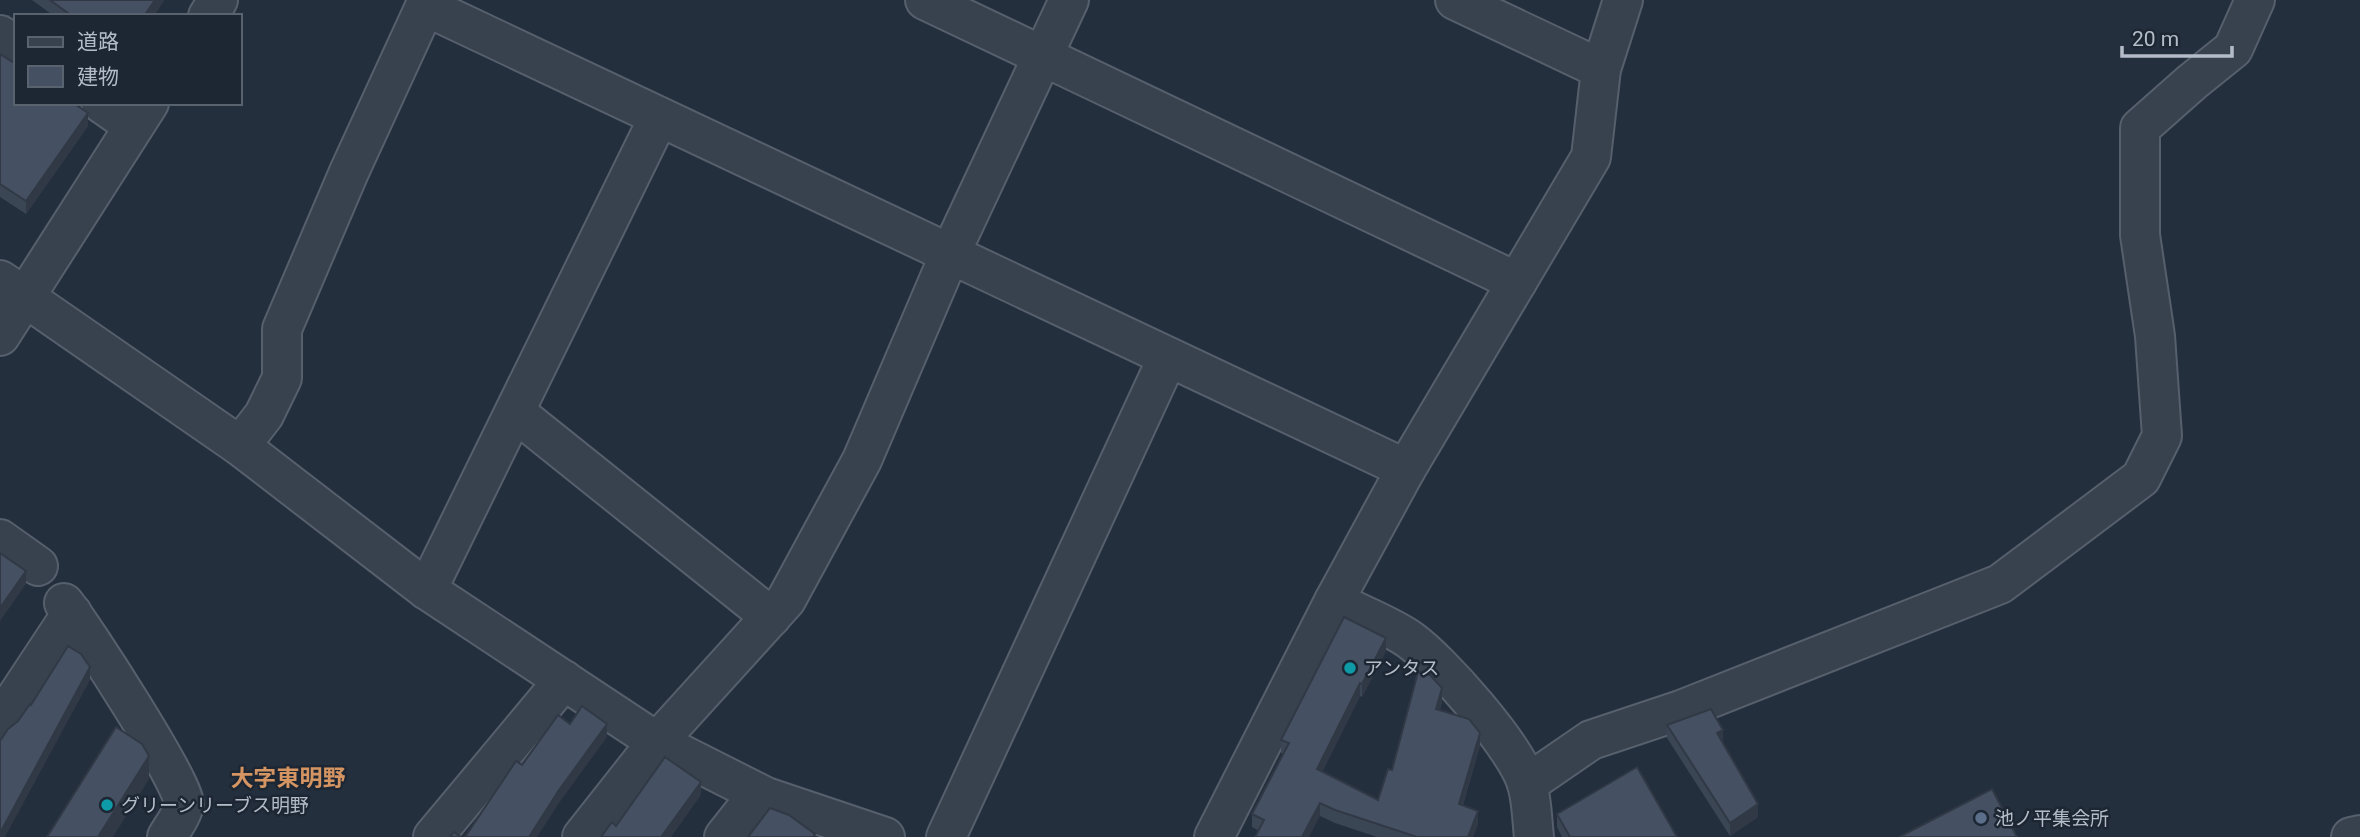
<svg xmlns="http://www.w3.org/2000/svg" width="2360" height="837" font-family="Roboto,'Noto Sans JP',sans-serif">
<style>
.lines{fill:none;stroke-linecap:round;stroke-linejoin:round}
.street-casing{stroke:#565f6c;stroke-width:42}
.street{stroke:#38414e;stroke-width:38}
.wall{fill:#3b4654}
.shaded-wall{fill:#303945}
.building{fill:#455162;stroke:#303945;stroke-width:2}
.culture-dot{fill:#0f9aa8;stroke:#1d2633;stroke-width:2.5}
.service-dot{fill:#5c6f8a;stroke:#1d2633;stroke-width:2.5}
.labels{text-anchor:middle;dominant-baseline:central;stroke-width:5;stroke-linejoin:round;paint-order:stroke}
.poi-label{font-size:19px;fill:#b4bcc9;stroke:#1d2633;text-anchor:start}
.quarter-label{font-size:23px;font-weight:bold;fill:#d59563;stroke:#1d2633}
</style>
<rect width="100%" height="100%" fill="#242f3e"/>
<g class="lines">
<defs>
<g id="street">
<polyline points="925,0 1517,282"/>
<polyline points="1455,0 1601,69"/>
<polyline points="425,6 1406,469"/>
<polyline points="208,16 218,0"/>
<polyline points="0,35 16,45"/>
<polyline points="101,103 134,126"/>
<polyline points="0,280 240,446 427,590 657,742 766,797 885,837"/>
<polyline points="0,336 149,103"/>
<polyline points="515,412 771,617"/>
<polyline points="240,446 264,415 282,378 282,329 349,172 428,0"/>
<polyline points="0,539 38,566"/>
<polyline points="427,590 659,117"/>
<path d="M1334 601C1356 613 1391 626 1410 640 1441 662 1517 748 1527 784 1532 800 1532 820 1534 837"/>
<path d="M64 603C83 627 185 784 184 804 183 814 172 828 167 837"/>
<polyline points="0,722 72,613"/>
<polyline points="1527,784 1591,740 1681,710 2000,584 2141,478 2162,436 2155,336 2140,235 2140,128 2192,82 2233,49 2255,0"/>
<polyline points="433,837 564,680"/>
<polyline points="582,837 657,742 786,600 862,460 950,254 1069,0"/>
<polyline points="724,837 758,794"/>
<polyline points="946,837 1168,357"/>
<polyline points="1214,837 1334,601 1406,469 1591,157 1601,69 1623,0"/>
<polyline points="2351,837 2360,835"/>
</g>
</defs>
<!-- street casing -->
<use href="#street" class="street-casing"/>
<!-- street -->
<use href="#street" class="street"/>
</g>
<!-- wall -->
<g class="wall">
<polygon points="32,0 164,0 154,16 54,16"/>
<polygon points="0,54 88,126 26,214 0,197"/>
<polygon points="1386,651 1362,697 1360,696 1322,772 1378,800 1392,770 1442,701 1440,710 1480,746 1463,805 1478,824 1473,837 1377,837 1335,823 1320,816 1259,831 1252,827 1252,814 1283,754 1281,753 1281,740"/>
<polygon points="1667,725 1722,743 1758,817 1730,836 1667,738"/>
<polygon points="1557,814 1677,837 1562,837 1557,827"/>
</g>
<!-- shaded-wall -->
<g class="shaded-wall">
<polygon points="155,0 164,0 154,16 144,16"/>
<polygon points="88,113 88,126 26,214 26,201"/>
<polygon points="26,571 26,584 0,621 0,608"/>
<polygon points="1386,638 1386,651 1362,697 1362,684"/>
<polygon points="90,667 90,680 5,837 0,837 0,833"/>
<polygon points="1360,683 1360,696 1317,782 1317,769"/>
<polygon points="1442,688 1442,701 1436,722 1436,709"/>
<polygon points="607,724 607,737 559,803 537,837 529,837 559,790"/>
<polygon points="1723,730 1723,743 1717,733"/>
<polygon points="1480,733 1480,746 1459,817 1459,804"/>
<polygon points="149,756 149,779 113,837 98,837"/>
<polygon points="701,782 701,795 671,837 661,837"/>
<polygon points="1320,803 1320,816 1309,837 1302,837"/>
<polygon points="1758,804 1758,817 1730,836 1730,823"/>
<polygon points="1478,811 1478,824 1473,837 1468,837"/>
</g>
<!-- building -->
<g class="building">
<polygon points="50,0 155,0 144,16 72,16"/>
<polygon points="0,54 16,64 16,103 73,103 88,113 26,201 0,184"/>
<polygon points="0,553 26,571 0,608"/>
<polygon points="1344,617 1386,638 1362,684 1360,683 1317,769 1378,800 1388,769 1392,770 1418,672 1430,675 1442,688 1436,709 1469,719 1480,733 1459,804 1478,811 1468,837 1417,837 1335,810 1320,803 1302,837 1255,837 1264,820 1252,814 1289,743 1281,740"/>
<polygon points="68,646 81,654 90,667 0,833 0,741 8,729 18,721 30,704 31,705"/>
<polygon points="582,706 607,724 559,790 529,837 465,837 516,761 522,765 558,715 570,724"/>
<polygon points="1711,709 1723,730 1717,733 1758,804 1730,823 1667,725"/>
<polygon points="116,727 142,744 149,756 98,837 47,837"/>
<polygon points="665,757 701,782 661,837 601,837 612,822 616,826"/>
<polygon points="1637,767 1677,837 1570,837 1557,814"/>
<polygon points="1992,789 2017,837 1900,837 1901,836"/>
<polygon points="770,808 789,815 815,834 813,837 748,837"/>
<polygon points="454,832 461,837 450,837"/>
</g>
<!-- markers -->
<g class="culture-dot">
<circle cx="1350" cy="668" r="7"/>
<circle cx="107" cy="805" r="7"/>
</g>
<circle class="service-dot" cx="1981" cy="818" r="7"/>
<g class="labels">
<!-- poi labels -->
<g class="poi-label">
<text x="1364" y="668">アンタス</text>
<text x="121" y="805">グリーンリーブス明野</text>
<text x="1995" y="818">池ノ平集会所</text>
</g>
<!-- quarter labels -->
<g class="quarter-label">
<text x="288" y="778">大字東明野</text>
</g>
</g>
<!-- legend -->
<rect x="14" y="14" width="228" height="91" fill="#1d2633" stroke="#59626f" stroke-width="2"/>
<rect x="28" y="37" width="35" height="10" fill="#38414e" stroke="#59626f" stroke-width="2"/>
<text x="77" y="49" font-size="21" fill="#b4bcc9">道路</text>
<rect x="28" y="66" width="35" height="21" fill="#455162" stroke="#59626f" stroke-width="2"/>
<text x="77" y="84" font-size="21" fill="#b4bcc9">建物</text>
<!-- scale -->
<path d="M2122 46v10h110v-10" fill="none" stroke="#b4bcc9" stroke-width="3.5"/>
<text x="2132" y="46" font-size="21" fill="#b4bcc9" stroke="#1d2633" stroke-width="5" paint-order="stroke">20 m</text>
</svg>
